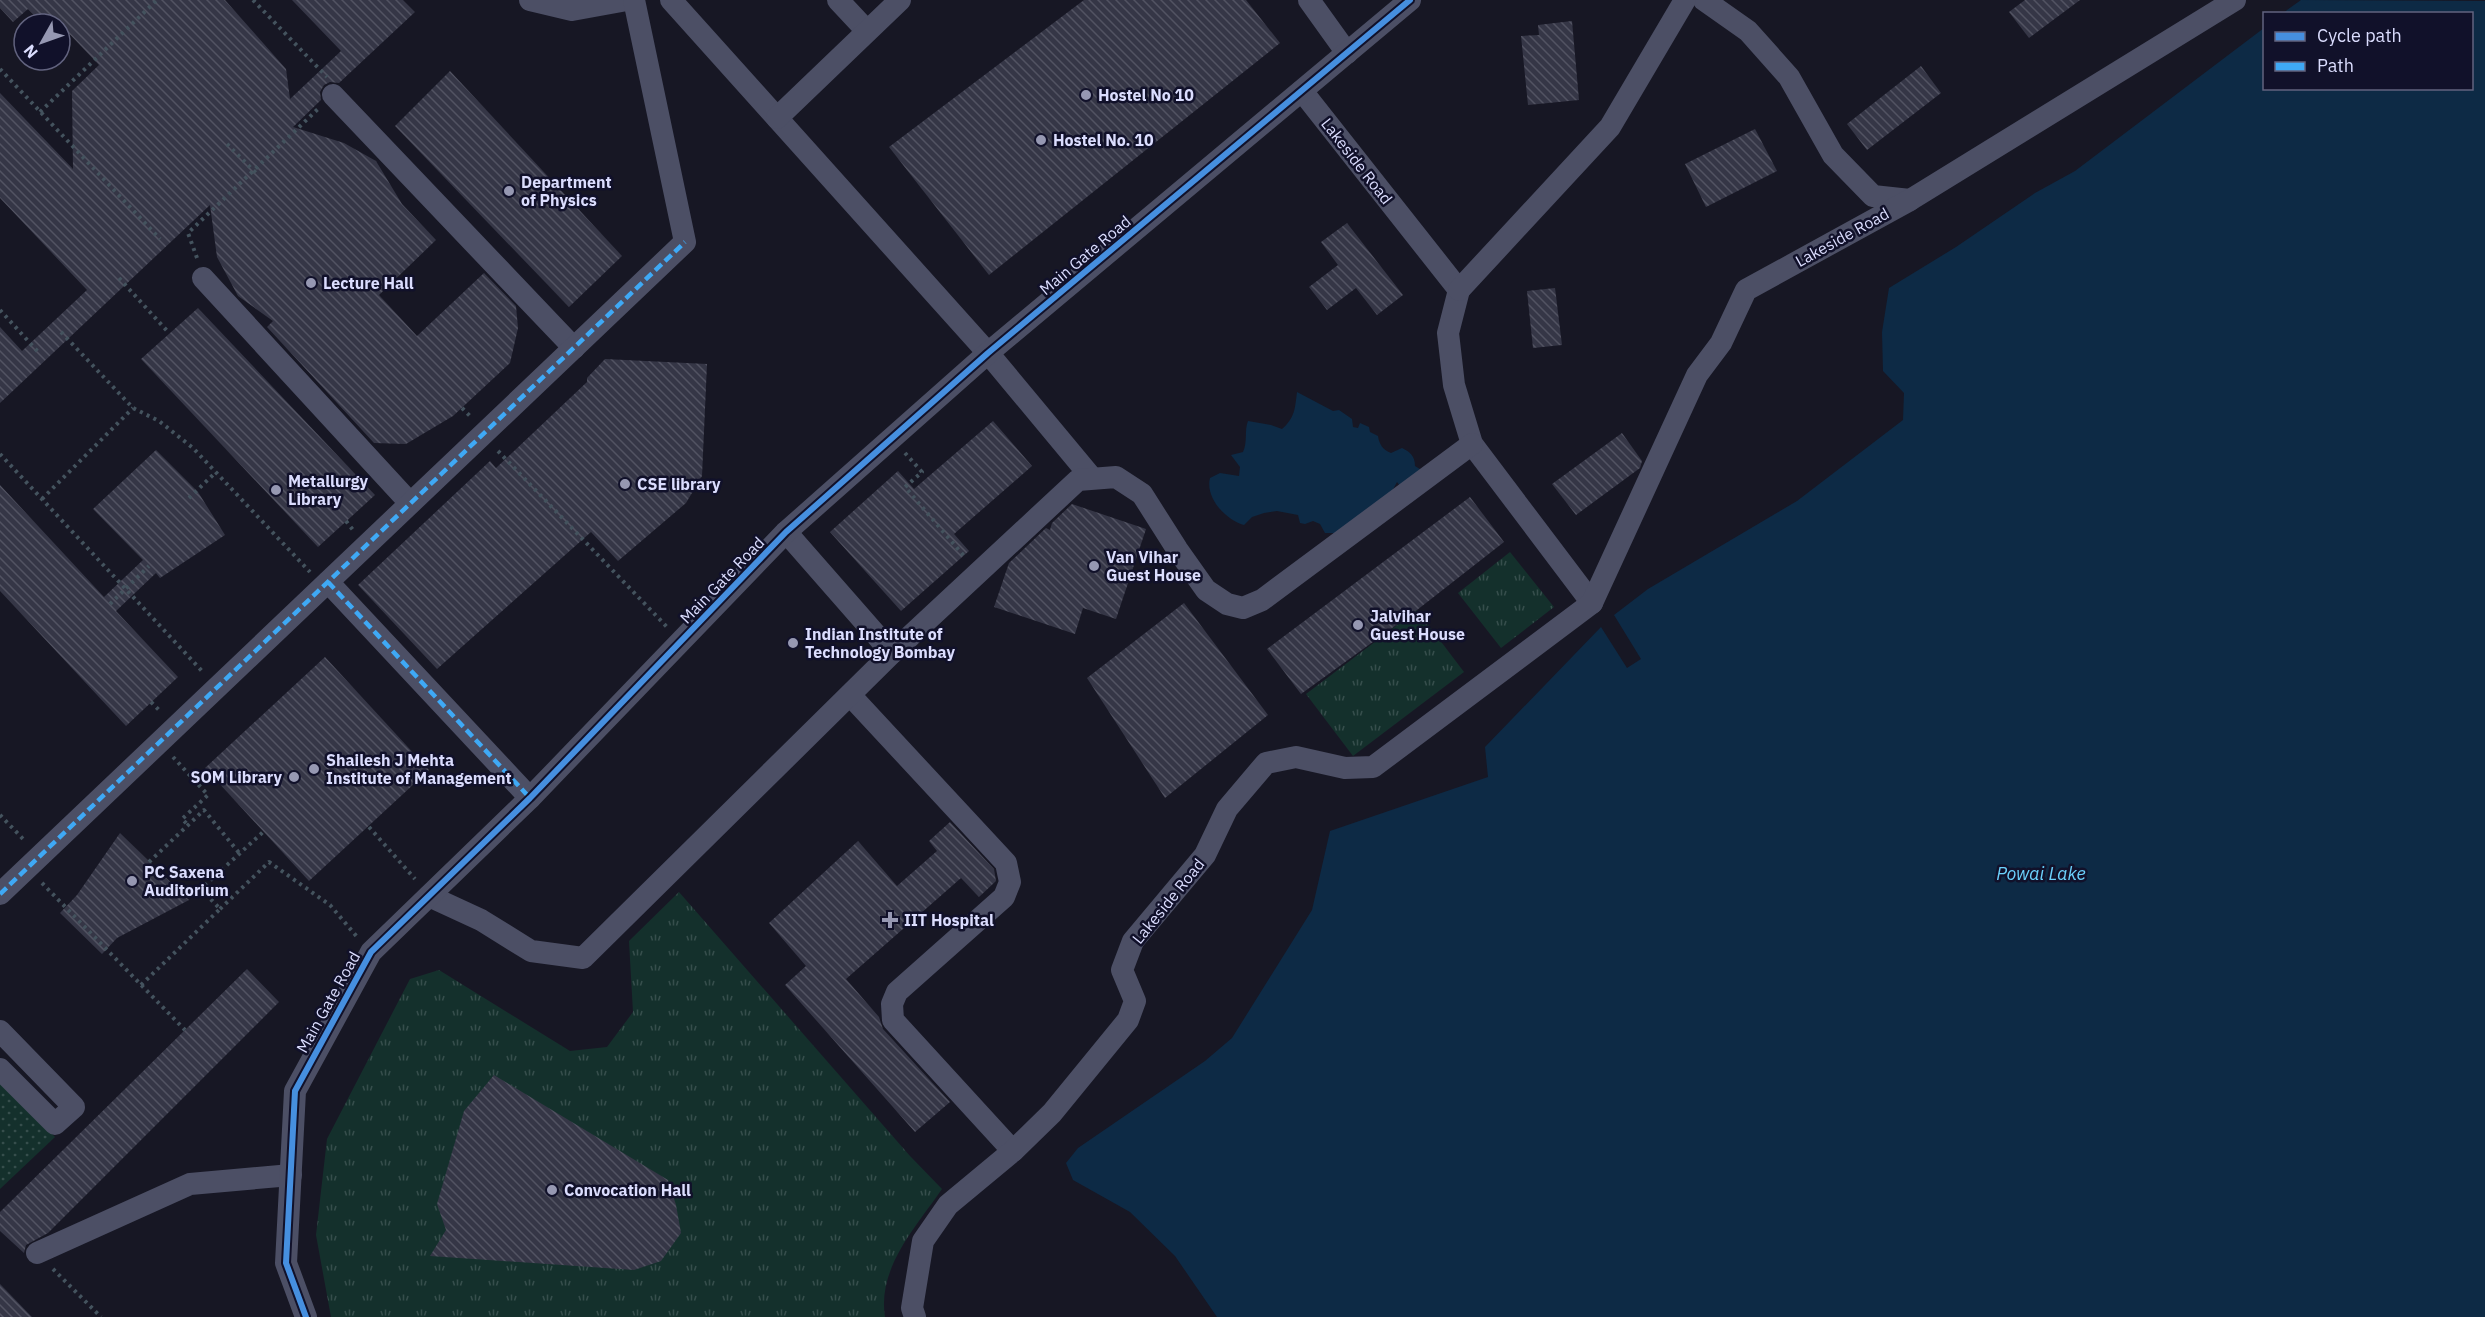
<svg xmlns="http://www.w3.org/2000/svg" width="2485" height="1317" font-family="'IBM Plex Sans',sans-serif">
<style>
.grass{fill:url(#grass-tufts)}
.garden{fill:url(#garden-dots)}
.water{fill:#0d2a45}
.building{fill:url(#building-back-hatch)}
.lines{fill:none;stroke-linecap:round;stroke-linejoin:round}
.path{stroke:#44535e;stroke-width:4;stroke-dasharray:3 4.5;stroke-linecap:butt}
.minor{stroke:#4c4f65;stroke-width:22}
.quiet{stroke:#3fa9f5;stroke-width:4.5;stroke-dasharray:9 4.5;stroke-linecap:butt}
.cycleway-casing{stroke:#11112a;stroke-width:10}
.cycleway{stroke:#468fdf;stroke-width:6}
.poi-dot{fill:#9698b2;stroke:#11112a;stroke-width:2}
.labels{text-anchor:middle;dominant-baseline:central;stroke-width:5;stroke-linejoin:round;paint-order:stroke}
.poi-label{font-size:16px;font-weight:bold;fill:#dbddfe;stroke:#11112a;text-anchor:start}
.street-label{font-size:16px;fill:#dbddfe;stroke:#11112a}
.water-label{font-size:18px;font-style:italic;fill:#6bd1fc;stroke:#11112a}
</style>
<defs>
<pattern id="grass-tufts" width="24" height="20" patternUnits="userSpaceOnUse" patternTransform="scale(1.5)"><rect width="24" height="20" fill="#14302c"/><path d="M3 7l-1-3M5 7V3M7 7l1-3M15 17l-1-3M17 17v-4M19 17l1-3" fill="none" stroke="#364e4c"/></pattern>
<pattern id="garden-dots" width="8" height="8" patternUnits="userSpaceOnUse" patternTransform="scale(1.5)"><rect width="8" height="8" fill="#14302c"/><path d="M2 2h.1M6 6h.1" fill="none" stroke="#364e4c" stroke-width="1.8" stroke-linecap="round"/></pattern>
<pattern id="building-back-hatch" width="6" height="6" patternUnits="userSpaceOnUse" patternTransform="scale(1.5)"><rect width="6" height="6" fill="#353646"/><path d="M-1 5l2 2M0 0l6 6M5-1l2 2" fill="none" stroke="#525362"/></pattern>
</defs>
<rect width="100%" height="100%" fill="#171724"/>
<!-- grass -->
<g class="grass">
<polygon points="1510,552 1554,607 1501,648 1458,593"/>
<polygon points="1417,610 1464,672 1353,756 1306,694"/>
<path d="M679 892 910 1156 942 1189C916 1227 877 1268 885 1317H331L316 1235 327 1139 410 979 439 970 570 1051 607 1047 633 1012 629 941Z"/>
</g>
<!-- garden -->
<polygon class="garden" points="0,1080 55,1137 0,1189"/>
<!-- water -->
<g class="water">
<polygon points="2301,0 2485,1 2485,1317 1217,1317 1175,1256 1130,1212 1073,1180 1066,1163 1078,1148 1205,1061 1232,1038 1312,910 1330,831 1488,777 1485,747 1601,627 1627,668 1641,659 1614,615 1648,589 1797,501 1903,420 1904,393 1883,371 1882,332 1889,288 1956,247 2035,193 2075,171 2264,28 2264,88 2472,88 2472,14 2283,13"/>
<path d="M1297 392 1333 411 1339 410 1352 419 1353 427 1358 428 1360 423 1369 427 1370 432 1378 436C1379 444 1383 450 1391 453L1402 448C1410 452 1415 456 1415 466L1423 471 1401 487 1397 482 1390 495 1336 533H1325L1320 524 1313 521 1305 524 1300 523 1298 515 1277 511 1264 513 1252 517 1244 525C1226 520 1205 498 1210 478L1220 473 1239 476 1240 467 1231 455 1243 452C1248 441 1244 431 1248 421L1271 425 1282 429C1295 418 1295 408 1297 392Z"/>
</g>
<!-- building -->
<g class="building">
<polygon points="0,0 225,0 286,69 290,99 341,51 292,0 403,0 415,12 339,83 330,82 324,85 320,92 321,100 293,127 344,143 376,161 402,204 436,240 379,295 417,336 484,273 516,306 518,328 510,363 453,416 406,444 374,443 267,327 273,321 238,296 217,257 210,205 0,403 0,327 22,351 87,290 0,198 0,93 73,169 72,91 99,65 60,24 43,24 28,9 13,22 0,8"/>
<polygon points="1084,0 1246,0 1280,43 989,275 889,147"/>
<polygon points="2025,0 2080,0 2029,38 2009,12"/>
<polygon points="1572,21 1579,100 1528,105 1521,36 1539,35 1538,25"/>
<polygon points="1921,66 1941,93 1867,150 1847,124"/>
<polygon points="450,71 622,256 569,307 395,126"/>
<polygon points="1755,129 1777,171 1706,207 1685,164"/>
<polygon points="1347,223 1403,295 1377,315 1356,288 1327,310 1309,287 1338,265 1321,242"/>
<polygon points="1555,288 1562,345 1533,348 1527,291"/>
<polygon points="198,308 375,495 318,547 141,359"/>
<polygon points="605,359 707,364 702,476 686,503 618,561 591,532 437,669 358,585 490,461 496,468 587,382 587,378"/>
<polygon points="993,421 1032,466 954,534 969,551 901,611 830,532 898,471 914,489"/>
<polygon points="1622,433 1642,461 1640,468 1576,515 1552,484"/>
<polygon points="156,450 198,492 225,535 160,578 156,573 116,611 178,677 126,726 0,591 0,485 104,597 143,560 93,509"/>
<polygon points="1470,497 1504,542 1417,610 1301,694 1267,649"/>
<polygon points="1072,504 1146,529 1116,619 1083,608 1075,634 994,607 1009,563 1046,528 1050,530 1052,523"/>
<polygon points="1184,603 1268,715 1165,798 1087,678"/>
<polygon points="325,657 429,770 309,881 205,768"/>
<polygon points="950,822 994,869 996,881 979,897 961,878 846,979 879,1017 883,1029 950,1102 915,1132 785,985 806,966 769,923 858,841 897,886 937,851 929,841"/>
<polygon points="120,833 189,900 117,938 102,954 60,913 77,895"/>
<polygon points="247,969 279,1002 48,1233 26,1245 24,1253 0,1231 0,1212"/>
<polygon points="494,1075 668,1180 676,1205 681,1233 661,1261 634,1270 430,1256 446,1230 437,1204 464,1111"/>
<polygon points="0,1284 32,1317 0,1317"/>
</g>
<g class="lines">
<!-- path -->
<g class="path">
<polyline points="253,0 327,77"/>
<polyline points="0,69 160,239"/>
<polyline points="40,112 157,0"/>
<polyline points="227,144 258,175"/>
<polyline points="197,258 188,233 318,109"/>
<polyline points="119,278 169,333"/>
<polyline points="0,310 39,353"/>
<polyline points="61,332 133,408 159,421 193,448 310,572"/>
<polyline points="462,408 470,416"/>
<polyline points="498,451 667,627"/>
<polyline points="905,453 922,472 905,487 964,556"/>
<polyline points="0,454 202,671"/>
<polyline points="189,498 216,472"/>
<polyline points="42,499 133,408"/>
<polyline points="346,521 353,530"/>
<polyline points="110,604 149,566"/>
<polyline points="151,702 160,711"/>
<polyline points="173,757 208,795 182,819 188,825"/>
<polyline points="0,815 26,842"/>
<polyline points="369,827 415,879"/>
<polyline points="149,862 204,810 240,854"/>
<polyline points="42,883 185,1030"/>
<polyline points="220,909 269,862 330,905 358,938"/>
<polyline points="141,985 220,909 201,889 263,832"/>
<polyline points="53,1269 101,1317"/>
</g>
<!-- minor -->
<g class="minor">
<polyline points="530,0 572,10 627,0"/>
<polyline points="671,0 988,353 1092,478"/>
<polyline points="838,0 867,31"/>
<polyline points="1309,0 1347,53"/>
<polyline points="1704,0 1748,31 1789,77 1833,155 1873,196 1910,200"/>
<polyline points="1302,91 1459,290 1448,333 1454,385 1472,444 1592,603"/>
<polyline points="333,95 574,348"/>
<polyline points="777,118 900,0"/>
<polyline points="203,278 410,503"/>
<polyline points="1459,290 1610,127 1685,0"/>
<polyline points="786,532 892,653"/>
<polyline points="328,582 530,798"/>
<polyline points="850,695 1006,863 1010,882 1004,897 897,992 892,1004 893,1020 1013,1151"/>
<polyline points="0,894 685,242 634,0"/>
<polyline points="429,896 481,920 531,951 583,958 892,653 1078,480 1116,477 1142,494 1177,549 1206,590 1227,604 1243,608 1262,600 1472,444"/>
<polyline points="0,1031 74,1107 55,1124 0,1069"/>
<polyline points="37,1253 190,1184 291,1175"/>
<polyline points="306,1317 286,1263 295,1091 371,952 530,798 786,532 988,353 1410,0"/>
<polyline points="915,1317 912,1308 923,1241 948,1205 1013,1151 1052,1113 1128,1020 1135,1001 1122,970 1133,941 1205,855 1227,809 1266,763 1296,757 1345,768 1373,767 1592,603 1697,375 1721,343 1746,290 1910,200 2235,0"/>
</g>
<!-- quiet -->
<g class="quiet">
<polyline points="328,582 530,798"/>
<polyline points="0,894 685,242"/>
</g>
<defs>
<polyline id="cycleway" points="306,1317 286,1263 295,1091 371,952 530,798 786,532 988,353 1410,0"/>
</defs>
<!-- cycleway casing -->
<use href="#cycleway" class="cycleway-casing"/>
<!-- cycleway -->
<use href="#cycleway" class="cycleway"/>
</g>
<!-- markers -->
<g class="poi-dot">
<circle cx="1086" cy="95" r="6"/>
<circle cx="1041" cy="140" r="6"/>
<circle cx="509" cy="191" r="6"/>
<circle cx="311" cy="283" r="6"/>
<circle cx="625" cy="484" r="6"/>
<circle cx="276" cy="490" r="6"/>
<circle cx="1094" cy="566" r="6"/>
<circle cx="1358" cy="625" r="6"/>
<circle cx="793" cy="643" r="6"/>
<circle cx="314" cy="769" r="6"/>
<circle cx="294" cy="777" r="6"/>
<circle cx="132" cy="881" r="6"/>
<path d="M887 911h6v6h6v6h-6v6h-6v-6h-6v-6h6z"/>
<circle cx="552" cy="1190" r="6"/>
</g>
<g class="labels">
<!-- poi labels -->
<g class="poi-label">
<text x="1098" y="95">Hostel No 10</text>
<text x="1053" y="140">Hostel No. 10</text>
<text x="521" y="182">Department<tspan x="521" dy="18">of Physics</tspan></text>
<text x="323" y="283">Lecture Hall</text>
<text x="288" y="481">Metallurgy<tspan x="288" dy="18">Library</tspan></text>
<text x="637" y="484">CSE library</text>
<text x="1106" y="557">Van Vihar<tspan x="1106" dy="18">Guest House</tspan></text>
<text x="1370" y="616">Jalvihar<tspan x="1370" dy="18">Guest House</tspan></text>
<text x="805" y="634">Indian Institute of<tspan x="805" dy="18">Technology Bombay</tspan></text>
<text x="326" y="760">Shailesh J Mehta<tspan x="326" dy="18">Institute of Management</tspan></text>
<text x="282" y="777" text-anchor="end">SOM Library</text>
<text x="144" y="872">PC Saxena<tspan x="144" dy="18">Auditorium</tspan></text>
<text x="904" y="920">IIT Hospital</text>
<text x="564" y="1190">Convocation Hall</text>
</g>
<!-- street labels -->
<g class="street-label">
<text transform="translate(1357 161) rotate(52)">Lakeside Road</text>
<text transform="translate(1842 237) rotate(-29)">Lakeside Road</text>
<text transform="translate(1085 255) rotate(-40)">Main Gate Road</text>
<text transform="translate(722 580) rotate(-46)">Main Gate Road</text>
<text transform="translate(1168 901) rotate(-51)">Lakeside Road</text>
<text transform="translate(328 1002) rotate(-61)">Main Gate Road</text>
</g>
<!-- water labels -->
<g class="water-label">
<text x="2041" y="873">Powai Lake</text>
</g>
</g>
<!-- legend -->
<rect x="2263" y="12" width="210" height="78" fill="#11112a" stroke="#62637f" stroke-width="1.5"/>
<rect x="2275" y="32" width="30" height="9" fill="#468fdf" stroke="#62637f" stroke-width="1.5"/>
<text x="2317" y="42" font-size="18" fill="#dbddfe">Cycle path</text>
<rect x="2275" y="62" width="30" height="9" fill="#3fa9f5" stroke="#62637f" stroke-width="1.5"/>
<text x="2317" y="72" font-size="18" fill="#dbddfe">Path</text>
<!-- north arrow -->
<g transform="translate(42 42) rotate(230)"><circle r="28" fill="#11112a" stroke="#62637f" stroke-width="1.5"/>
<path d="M0-4.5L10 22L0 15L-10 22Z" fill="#9698b2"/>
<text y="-9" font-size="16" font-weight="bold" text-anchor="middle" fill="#dbddfe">N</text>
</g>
</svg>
